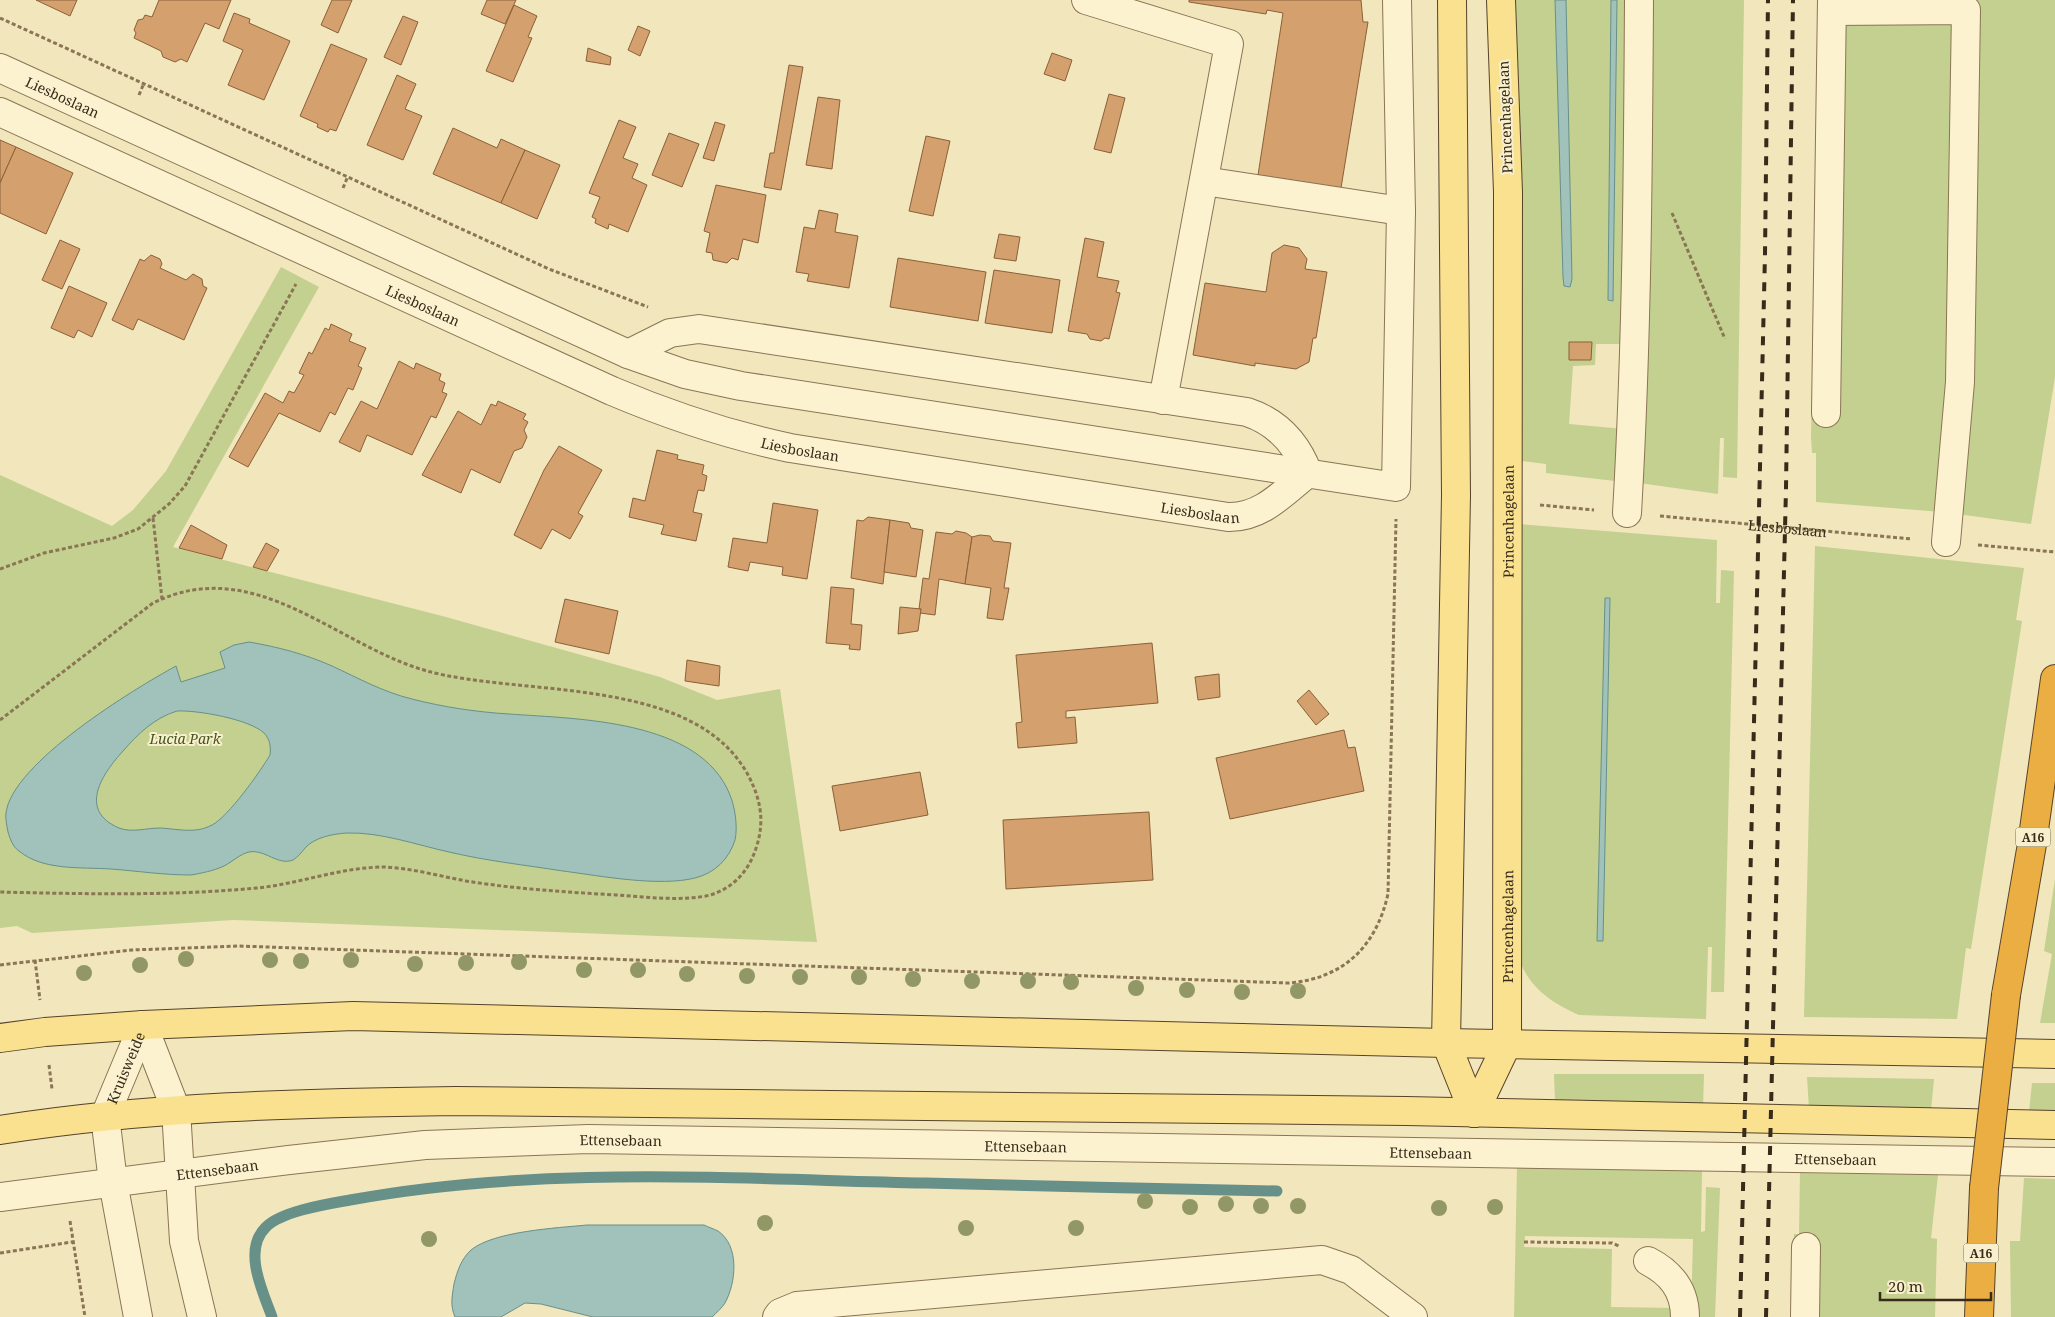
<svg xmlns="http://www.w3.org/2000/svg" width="2055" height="1317" font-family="'Noto Serif',serif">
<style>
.green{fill:#c3d08f}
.water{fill:#a0c2bb;stroke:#679089;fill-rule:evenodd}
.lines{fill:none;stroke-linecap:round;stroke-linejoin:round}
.stream{stroke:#679089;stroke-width:11}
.building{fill:#d3a06e;stroke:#8c6038}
.minor-casing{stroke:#8a7554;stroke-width:30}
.major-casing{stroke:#574229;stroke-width:30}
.highway-casing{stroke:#574229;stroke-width:30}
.path{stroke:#8a7554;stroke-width:3;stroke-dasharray:4 2.5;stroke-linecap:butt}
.minor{stroke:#fcf2d0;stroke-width:28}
.major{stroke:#f9e18f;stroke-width:28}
.highway{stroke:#eaae43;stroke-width:28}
.rail{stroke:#382b1a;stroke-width:4;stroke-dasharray:9 9;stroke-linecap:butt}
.highway-bridge-casing{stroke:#574229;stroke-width:30;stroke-linecap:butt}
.highway-bridge{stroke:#eaae43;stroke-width:28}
.tree{fill:#929766}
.labels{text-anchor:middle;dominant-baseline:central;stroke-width:4;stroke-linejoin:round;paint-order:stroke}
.shield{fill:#f8efcc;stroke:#72664f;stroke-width:1}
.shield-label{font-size:12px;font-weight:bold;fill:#382b1a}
.street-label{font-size:14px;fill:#382b1a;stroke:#f8efcc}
.park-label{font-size:14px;font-style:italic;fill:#44561f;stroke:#f8efcc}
</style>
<rect width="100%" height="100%" fill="#f1e6bc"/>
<!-- green -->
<g class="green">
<polygon points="1511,0 1633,0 1624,344 1596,344 1595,365 1573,366 1569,424 1624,429 1615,481 1546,473 1546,464 1521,461"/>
<polygon points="1647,0 1744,0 1737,478 1723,477 1724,438 1720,438 1718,494 1639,483"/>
<polygon points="1973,0 2055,0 2055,377 2031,524 1957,514"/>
<polygon points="1953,21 1958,124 1942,512 1816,502 1816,453 1812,453 1811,436 1816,200 1844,27 1847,24"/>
<polygon points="281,267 319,287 173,547 446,617 660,677 717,700 780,689 817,942 233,920 32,933 17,926 0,928 0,475 112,526 133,510 166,471"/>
<path d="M1519 524 1717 540 1716 603H1720L1721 570 1734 571 1724 992H1711L1712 947H1708L1706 1019 1579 1015C1554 1004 1532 990 1521 964 1518 956 1518 945 1517 937Z"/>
<polygon points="1815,546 2024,568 2016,620 2022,621 1971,949 1966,948 1957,1019 1804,1017"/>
<polygon points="2055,879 2055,1023 2040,1023 2052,954 2044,951"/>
<polygon points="1554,1074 1704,1074 1703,1107 1555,1100"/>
<polygon points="1807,1077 1934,1079 1931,1110 1809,1109"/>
<polygon points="2032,1083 2055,1083 2055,1113 2029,1112"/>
<polygon points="1517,1167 1702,1170 1701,1232 1705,1231 1706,1187 1720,1188 1715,1317 1691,1317 1693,1239 1525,1236 1524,1247 1612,1249 1611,1307 1677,1308 1677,1317 1514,1317"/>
<polygon points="1800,1173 1938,1175 1931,1238 1937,1239 1935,1317 1792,1317 1794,1234 1799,1234"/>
<polygon points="2024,1178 2055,1179 2055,1317 2011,1317 2010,1241 2020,1241"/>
</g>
<!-- water -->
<g class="water">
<polygon points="1555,0 1566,0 1572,279 1570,287 1564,286 1563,277"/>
<polygon points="1611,0 1617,0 1613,301 1608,300"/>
<polygon points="1605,598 1610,598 1603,941 1597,941"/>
<path d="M249 642C278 647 305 654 332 666 358 678 383 692 412 699 443 707 476 712 509 714 577 719 700 719 730 795 735 807 738 827 735 840 729 859 715 873 695 878 659 887 601 876 563 871 525 865 487 861 449 852 417 845 381 832 347 833 333 834 315 837 305 848 301 853 298 857 293 860 278 866 265 849 249 852 240 854 232 862 224 866 213 871 202 873 191 875 163 875 138 871 111 869 82 867 43 871 19 851 13 847 10 839 8 832 7 826 5 818 6 813 12 763 134 689 176 666L181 682 225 668 220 652 234 645ZM177 711C197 710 249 719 264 733 270 739 271 747 270 755 260 772 228 817 212 825 195 834 179 829 160 828 147 828 131 833 119 828 77 810 103 773 123 751 138 734 154 718 177 711Z"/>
<path d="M587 1225H704C708 1227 714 1229 718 1231 740 1246 736 1283 725 1303 722 1308 716 1313 712 1317H593L541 1304 525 1303 501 1317H455C450 1305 452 1297 454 1284 457 1272 461 1259 471 1250 494 1231 557 1228 587 1225Z"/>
</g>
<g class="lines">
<!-- stream -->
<path class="stream" d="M272 1317C263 1292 242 1250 266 1227 282 1211 328 1204 350 1200 540 1165 733 1179 925 1183 1042 1186 1160 1189 1277 1191"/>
</g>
<!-- building -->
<g class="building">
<polygon points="36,0 77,0 70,16"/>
<polygon points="159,0 231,0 219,29 205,23 187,62 181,59 175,62 163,57 161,51 134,38 136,33 134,30 138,20 143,19 145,15 152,17"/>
<polygon points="332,0 352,0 338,33 321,25"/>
<polygon points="487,0 516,0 505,24 481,14"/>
<polygon points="1189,0 1361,0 1363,22 1368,22 1341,188 1258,175 1283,13 1267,10 1266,14 1189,2"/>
<polygon points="514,5 537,16 528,37 532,38 513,82 486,71"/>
<polygon points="234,13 250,19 249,23 290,41 264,100 228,85 243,50 223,41"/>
<polygon points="403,16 418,22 401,65 384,57"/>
<polygon points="638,26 650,31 640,56 628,50"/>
<polygon points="331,44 367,59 336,131 330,129 328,132 317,127 318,124 300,116"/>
<polygon points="588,48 611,57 610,65 586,61"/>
<polygon points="1052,53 1072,60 1065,81 1044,74"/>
<polygon points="789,65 803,67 781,190 764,187 770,153 774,153"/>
<polygon points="397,75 416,84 405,109 422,116 403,160 367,145"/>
<polygon points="1109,94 1125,98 1111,153 1094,149"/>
<polygon points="818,97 840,100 832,169 806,165"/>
<polygon points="619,120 636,127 623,158 638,164 632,178 647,185 628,232 609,224 608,229 595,223 596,219 592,217 600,197 589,193"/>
<polygon points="715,122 725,125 714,161 703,158"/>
<polygon points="453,128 497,148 501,139 525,150 501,203 433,174"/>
<polygon points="669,133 699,144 682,187 652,175"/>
<polygon points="926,136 950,141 933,216 909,211"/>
<polygon points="0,140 16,147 0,183"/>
<polygon points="16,147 73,173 46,234 0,213 0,183"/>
<polygon points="525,150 560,165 537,219 501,203"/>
<polygon points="716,185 766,195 758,243 743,239 738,260 732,258 727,263 713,260 712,253 706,252 710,233 704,231"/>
<polygon points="819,210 838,214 835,232 858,236 849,288 807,281 809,274 796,272 804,227 815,229"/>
<polygon points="999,234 1020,237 1016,261 994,258"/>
<polygon points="1085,238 1104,242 1097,277 1119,281 1116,292 1120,293 1109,339 1105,338 1101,341 1090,339 1087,334 1068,331"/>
<polygon points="60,240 80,249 62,289 42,280"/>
<polygon points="1284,245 1299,248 1307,259 1305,269 1327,272 1316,338 1313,338 1309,362 1296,369 1255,363 1255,366 1193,355 1205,283 1266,292 1272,253"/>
<polygon points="151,255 160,259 162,264 160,268 186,280 193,274 202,279 203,286 207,288 184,340 138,319 133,330 112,320 140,259 144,261"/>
<polygon points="898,258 986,272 978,321 890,307"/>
<polygon points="994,270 1060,280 1052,333 985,323"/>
<polygon points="69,286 107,303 92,337 78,330 74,338 51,328"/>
<polygon points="331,324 352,334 349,341 366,348 358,366 362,368 353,390 348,388 335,415 330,412 320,432 279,413 248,467 229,457 265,393 283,403 289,391 294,393 304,375 299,373 309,352 312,354 325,328 329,330"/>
<polygon points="1569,342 1592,342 1591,360 1569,360"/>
<polygon points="399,361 414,369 416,363 441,374 439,380 445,383 442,392 447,394 436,418 431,416 412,455 367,435 360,452 339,442 361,401 377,409"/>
<polygon points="498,401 526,414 523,419 528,422 524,430 527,437 522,448 514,451 500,483 471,469 461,493 422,475 458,411 481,425 491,404 496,406"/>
<polygon points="559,446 602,470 578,513 583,516 570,539 552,529 541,549 514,535 544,470"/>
<polygon points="657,450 678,455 677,459 704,465 702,474 707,476 704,491 698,490 693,512 702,514 696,541 661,534 664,525 629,517 633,498 645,501"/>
<polygon points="773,503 818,510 807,579 782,575 783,567 750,562 748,571 728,567 733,538 767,543"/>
<polygon points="868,517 890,520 883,584 851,578 857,520 863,521"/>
<polygon points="890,520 909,523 911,528 923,530 916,577 884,572"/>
<polygon points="191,525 227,545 222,559 179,548"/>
<polygon points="956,531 966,533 972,537 965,584 939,579 935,615 920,613 921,609 919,609 923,578 929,579 936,532 952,534"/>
<polygon points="980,535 990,536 993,541 1011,543 1004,588 1009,588 1003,620 987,618 991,588 965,584 972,537"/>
<polygon points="266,543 279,550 267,571 253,567"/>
<polygon points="831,587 854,589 851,624 862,625 860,650 849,649 850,645 826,643"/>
<polygon points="565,599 618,611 609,654 555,642"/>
<polygon points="900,607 921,609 918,631 898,634"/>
<polygon points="1152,643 1158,703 1066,711 1066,718 1075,717 1077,743 1018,748 1016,723 1022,722 1016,655"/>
<polygon points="687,660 720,666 719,686 685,681"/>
<polygon points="1219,674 1220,697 1198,700 1195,677"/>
<polygon points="1309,690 1329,714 1316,725 1297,701"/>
<polygon points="1344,730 1348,748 1355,747 1364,791 1230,819 1216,758"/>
<polygon points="920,772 928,815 840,831 832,786"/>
<polygon points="1149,812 1153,880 1006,889 1003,820"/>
</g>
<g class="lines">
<defs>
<g id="minor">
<polyline points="1086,0 1229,44 1163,400"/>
<polyline points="1832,11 1966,10 1960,382 1946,542"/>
<path id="s2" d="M0 68 628 354 685 374 741 386 1396 487 1401 211 1397 0"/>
<path id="s3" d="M0 112 612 391C671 416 729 435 790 448L1228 517C1261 518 1283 493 1308 473"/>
<polyline points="1204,181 1401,211"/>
<path d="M628 354 670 333 699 329 1247 412C1277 422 1297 444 1308 473"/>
<polyline points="1826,413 1832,0"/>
<path d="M1627 513C1637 342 1638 171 1639 0"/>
<polyline points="143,1025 176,1110 184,1241 202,1317"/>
<path id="s4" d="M0 1197 289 1160 425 1145 588 1139 2055 1162"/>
<path d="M1648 1261C1671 1273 1685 1290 1685 1317"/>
<path id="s5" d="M138 1317 113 1182 105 1116 143 1025"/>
<polyline points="777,1317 780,1313 797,1306 1322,1260 1351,1270 1413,1317"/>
<polyline points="1805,1317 1806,1247"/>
</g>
<g id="major">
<polyline points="1452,0 1456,495 1446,1043 1474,1113"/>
<polyline points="0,1038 45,1032 143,1025 353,1016 1446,1043 2055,1054"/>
<path id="s6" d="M1474 1113 1507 1044 1508 192 1501 0"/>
<path d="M0 1130C151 1106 304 1103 456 1101L1406 1111 2055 1125"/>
</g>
<g id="highway">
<polyline points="2006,995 2032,844 2055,679"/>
<polyline points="1979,1317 1984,1188"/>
</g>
</defs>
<!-- minor casing -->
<use href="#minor" class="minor-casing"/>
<!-- major casing -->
<use href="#major" class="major-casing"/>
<!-- highway casing -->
<use href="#highway" class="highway-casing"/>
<!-- path -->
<g class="path">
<polyline points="0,18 549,269 648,307"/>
<polyline points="139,95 144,83"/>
<polyline points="343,188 348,176"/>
<polyline points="1672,213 1725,339"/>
<polyline points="1540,505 1594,510"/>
<path id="s1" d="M1660 516 1912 539"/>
<polyline points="153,518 162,599"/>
<polyline points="1978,545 2055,552"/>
<polyline points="0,569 44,553 114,538 138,529 169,504 185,486 296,284"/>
<path d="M0 720 153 603C255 553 335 645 427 671 522 697 691 675 747 773 760 797 765 819 757 845 750 870 733 890 706 896 677 901 646 897 616 895 565 892 516 889 466 881 439 876 411 868 384 867 341 867 299 884 257 888 172 896 85 894 0 892"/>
<polyline points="35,960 40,1000"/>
<path d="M0 965 132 950 239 946 1288 983C1343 979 1376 947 1388 894L1396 519"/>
<polyline points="49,1065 52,1089"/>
<polyline points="70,1221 85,1317"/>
<polyline points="1524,1242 1612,1243 1619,1246"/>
<polyline points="0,1253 72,1242"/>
</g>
<!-- minor -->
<use href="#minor" class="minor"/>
<!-- major -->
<use href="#major" class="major"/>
<!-- highway -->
<use href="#highway" class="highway"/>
<!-- rail -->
<g class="rail">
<polyline points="1740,1317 1765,254 1768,0"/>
<polyline points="1766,1317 1786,488 1793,0"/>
</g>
<defs>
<polyline id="highway-bridge" points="1984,1188 2006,995"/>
</defs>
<!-- highway-bridge casing -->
<use href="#highway-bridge" class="highway-bridge-casing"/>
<!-- highway-bridge -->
<use href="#highway-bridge" class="highway-bridge"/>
</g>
<!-- trees -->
<g class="tree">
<circle cx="186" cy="959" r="8"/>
<circle cx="270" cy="960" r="8"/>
<circle cx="351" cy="960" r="8"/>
<circle cx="301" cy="961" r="8"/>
<circle cx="519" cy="962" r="8"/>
<circle cx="466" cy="963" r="8"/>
<circle cx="415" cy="964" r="8"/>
<circle cx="140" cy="965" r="8"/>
<circle cx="584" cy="970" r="8"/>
<circle cx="638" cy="970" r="8"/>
<circle cx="84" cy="973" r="8"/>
<circle cx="687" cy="974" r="8"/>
<circle cx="747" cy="976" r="8"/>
<circle cx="800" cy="977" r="8"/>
<circle cx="859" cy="977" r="8"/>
<circle cx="913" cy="979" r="8"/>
<circle cx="972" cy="981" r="8"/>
<circle cx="1028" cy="981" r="8"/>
<circle cx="1071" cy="982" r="8"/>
<circle cx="1136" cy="988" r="8"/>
<circle cx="1187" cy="990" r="8"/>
<circle cx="1298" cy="991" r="8"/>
<circle cx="1242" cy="992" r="8"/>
<circle cx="1145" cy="1201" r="8"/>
<circle cx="1226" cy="1204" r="8"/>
<circle cx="1261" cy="1206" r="8"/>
<circle cx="1298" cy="1206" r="8"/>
<circle cx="1190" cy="1207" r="8"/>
<circle cx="1495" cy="1207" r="8"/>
<circle cx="1439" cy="1208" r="8"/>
<circle cx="765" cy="1223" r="8"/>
<circle cx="966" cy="1228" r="8"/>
<circle cx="1076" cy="1228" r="8"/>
<circle cx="429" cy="1239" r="8"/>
</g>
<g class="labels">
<!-- shield labels -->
<g class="shield">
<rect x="2015.5" y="827.5" width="35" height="19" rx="4"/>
<rect x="1963.5" y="1243.5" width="35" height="19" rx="4"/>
</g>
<g class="shield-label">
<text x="2033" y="837">A16</text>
<text x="1981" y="1253">A16</text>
</g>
<!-- street labels -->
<g class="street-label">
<text stroke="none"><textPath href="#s2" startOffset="69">Liesboslaan</textPath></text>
<text transform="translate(1505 117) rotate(-92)">Princenhagelaan</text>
<text stroke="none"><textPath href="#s3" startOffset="465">Liesboslaan</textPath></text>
<text stroke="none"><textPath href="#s3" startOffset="870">Liesboslaan</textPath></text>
<text stroke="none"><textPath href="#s3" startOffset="1275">Liesboslaan</textPath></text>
<text stroke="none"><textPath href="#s6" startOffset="599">Princenhagelaan</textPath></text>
<text stroke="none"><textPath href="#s1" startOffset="128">Liesboslaan</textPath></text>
<text stroke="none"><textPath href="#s6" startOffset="194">Princenhagelaan</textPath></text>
<text stroke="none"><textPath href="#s5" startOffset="256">Kruisweide</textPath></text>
<text stroke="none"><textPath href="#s4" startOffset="624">Ettensebaan</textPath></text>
<text stroke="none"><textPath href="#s4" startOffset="1029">Ettensebaan</textPath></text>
<text stroke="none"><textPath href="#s4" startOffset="1434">Ettensebaan</textPath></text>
<text stroke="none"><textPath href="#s4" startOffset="1839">Ettensebaan</textPath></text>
<text stroke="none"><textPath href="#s4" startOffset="219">Ettensebaan</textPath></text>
</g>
<!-- park labels -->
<g class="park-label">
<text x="185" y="738">Lucia Park</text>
</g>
</g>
<!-- scale -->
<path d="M1880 1292v8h111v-8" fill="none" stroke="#382b1a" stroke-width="2.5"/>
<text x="1888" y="1292" font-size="15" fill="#382b1a" stroke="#f8efcc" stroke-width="4" paint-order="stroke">20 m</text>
</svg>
